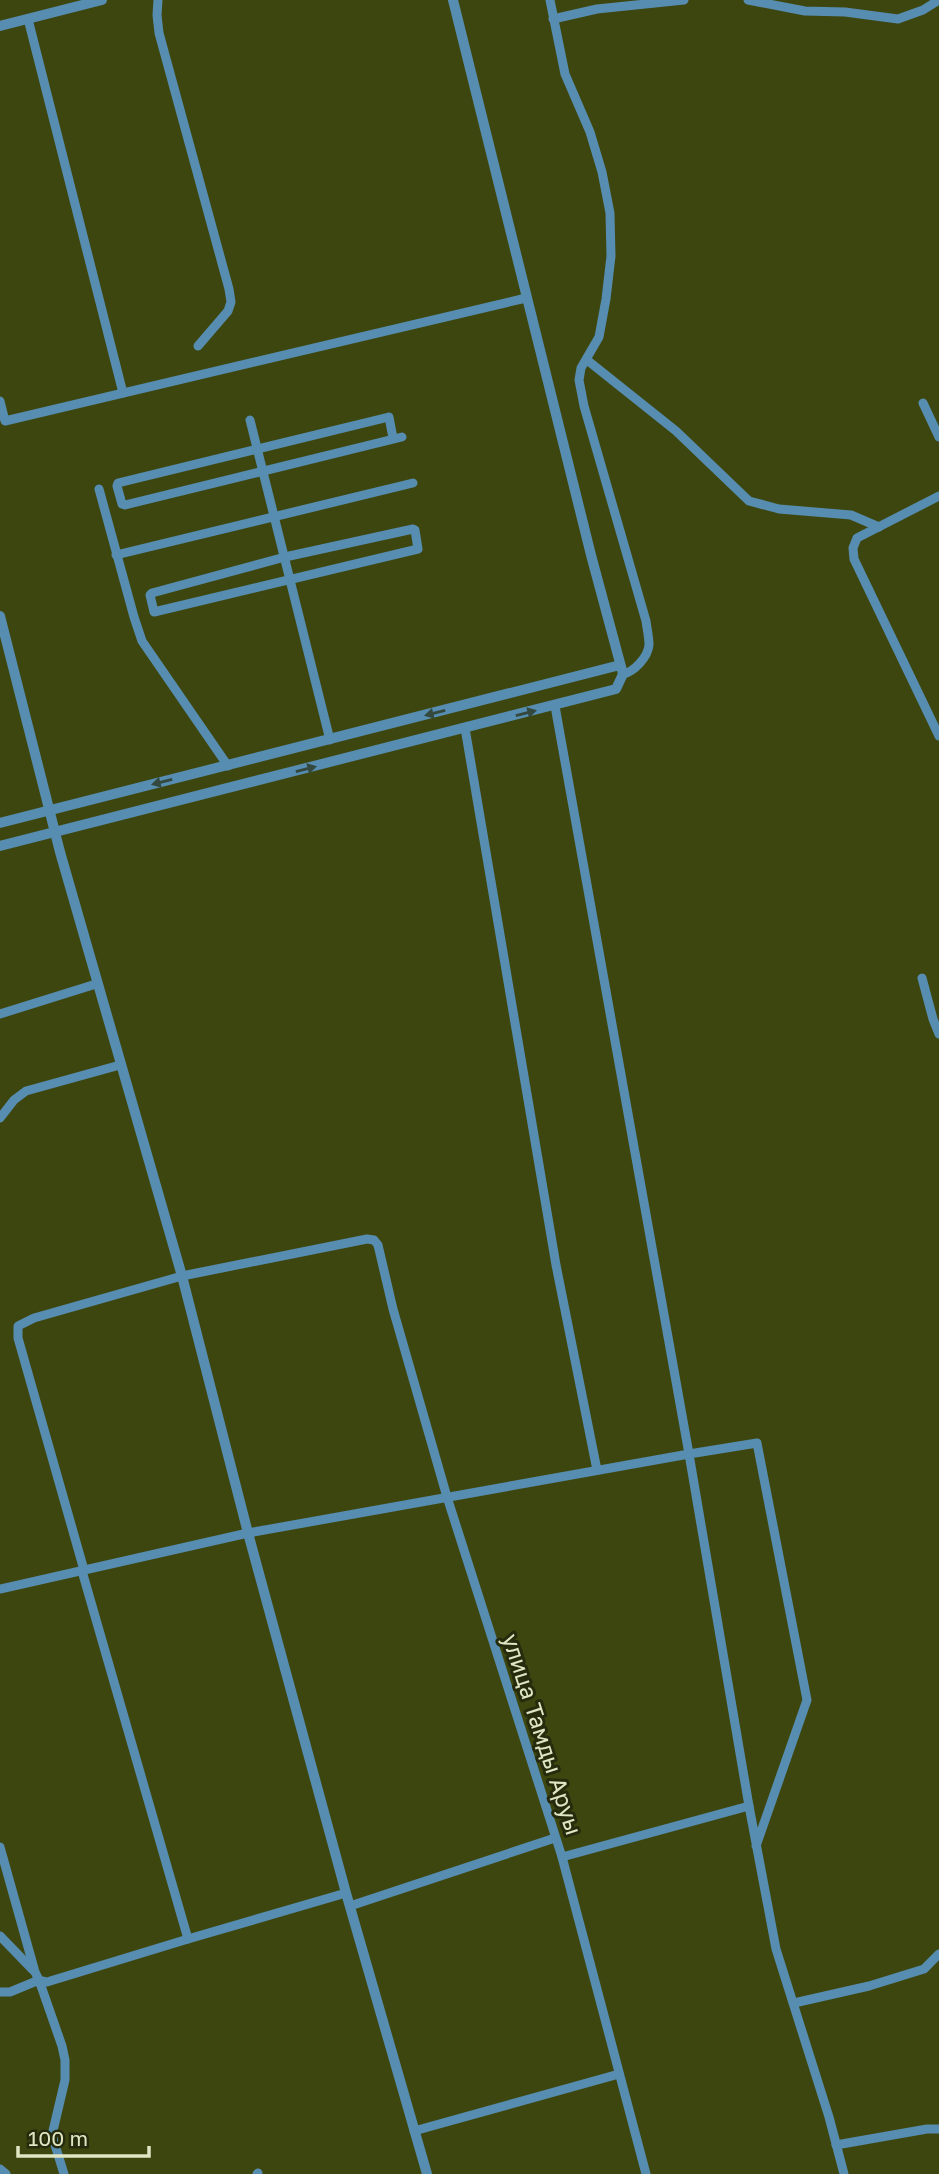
<svg xmlns="http://www.w3.org/2000/svg" width="939" height="2174" font-family="'Golos Text',sans-serif">
<style>
.lines{fill:none;stroke-linecap:round;stroke-linejoin:round}
.minor{stroke:#568db0;stroke-width:9}
.tertiary{stroke:#568db0;stroke-width:10}
.oneway{fill:#34483e}
.labels{text-anchor:middle;dominant-baseline:central;stroke-width:6;stroke-linejoin:round;paint-order:stroke}
.street-label{font-size:23px;fill:#dfe6c3;stroke:#262b0d}
</style>
<rect width="100%" height="100%" fill="#3e460f"/>
<g class="lines">
<!-- minor -->
<g class="minor">
<polyline points="158,0 157,15 159,33 229,289 231,302 228,311 198,346"/>
<path d="M550 0 565 74 590 132 602 172 610 213 611 256 606 299 599 337 581 368 579 380 584 406 646 621C647 629 649 637 649 645 648 657 634 672 623 674"/>
<polyline points="748,0 805,11 845,12 898,19 923,10 939,0"/>
<polyline points="28,19 123,393"/>
<polyline points="553,19 597,9 684,0"/>
<polyline points="587,360 676,431 749,501 779,509 851,515 879,527"/>
<polyline points="0,401 5,421 526,298"/>
<polyline points="923,403 939,437"/>
<polyline points="250,420 330,740"/>
<polyline points="393,438 389,417 118,483 117,486 122,504 125,505 402,437"/>
<polyline points="99,489 134,617 142,641 228,766"/>
<polyline points="939,496 857,538 853,548 854,559 939,736"/>
<polygon points="413,529 415,530 418,549 154,612 150,595 152,593 285,557"/>
<polyline points="116,555 413,483"/>
<polyline points="465,728 556,1265 597,1470"/>
<polyline points="922,978 933,1019 939,1034"/>
<polyline points="0,1014 96,984"/>
<polyline points="0,1118 14,1100 26,1091 120,1065"/>
<polyline points="84,1570 18,1338 18,1326 34,1318 182,1276 367,1239 374,1240 378,1245 393,1309 447,1497 562,1857 646,2174"/>
<polyline points="82,1571 188,1939"/>
<polyline points="0,1589 248,1533 689,1454 555,706"/>
<polyline points="756,1846 807,1700 757,1443 689,1454 749,1806 776,1949 829,2117 844,2174"/>
<polyline points="0,1847 35,1972 39,1980 47,1982 188,1939 346,1893"/>
<polyline points="562,1857 749,1806"/>
<polyline points="350,1906 555,1838"/>
<polyline points="0,1936 33,1970"/>
<polyline points="0,1992 10,1992 39,1980 62,2046 65,2060 65,2080 52,2135 64,2174"/>
<polyline points="794,2003 869,1986 924,1969 939,1954"/>
<polyline points="414,2131 619,2074"/>
<polyline points="836,2145 927,2129 939,2129"/>
<polyline points="0,2169 6,2174"/>
<polyline points="257,2174 258,2173"/>
</g>
<!-- tertiary -->
<g class="tertiary">
<polyline points="0,26 102,0"/>
<polyline points="0,616 60,852 182,1276 248,1533 346,1893 427,2174"/>
<polyline points="0,823 620,665"/>
<polyline points="0,846 616,689 623,674 591,555 453,0"/>
</g>
</g>
<!-- one-way arrows -->
<defs><path id="oneway-solid" d="M-6-.8H1V-3.2L6.5 0L1 3.2V.8H-6Z" transform="scale(1.75)"/></defs>
<g class="oneway">
<use href="#oneway-solid" transform="translate(435 713) rotate(166)"/>
<use href="#oneway-solid" transform="translate(526 713) rotate(-14)"/>
<use href="#oneway-solid" transform="translate(306 769) rotate(-14)"/>
<use href="#oneway-solid" transform="translate(162 782) rotate(166)"/>
</g>
<g class="labels">
<!-- street labels -->
<g class="street-label">
<text transform="translate(543 1734) rotate(72)">улица Тамды Аруы</text>
</g>
</g>
<!-- scale -->
<path d="M18 2146v10h131v-10" fill="none" stroke="#dfe6c3" stroke-width="3.5"/>
<text x="28" y="2146" font-size="21" fill="#dfe6c3" stroke="#262b0d" stroke-width="5" paint-order="stroke">100 m</text>
</svg>
